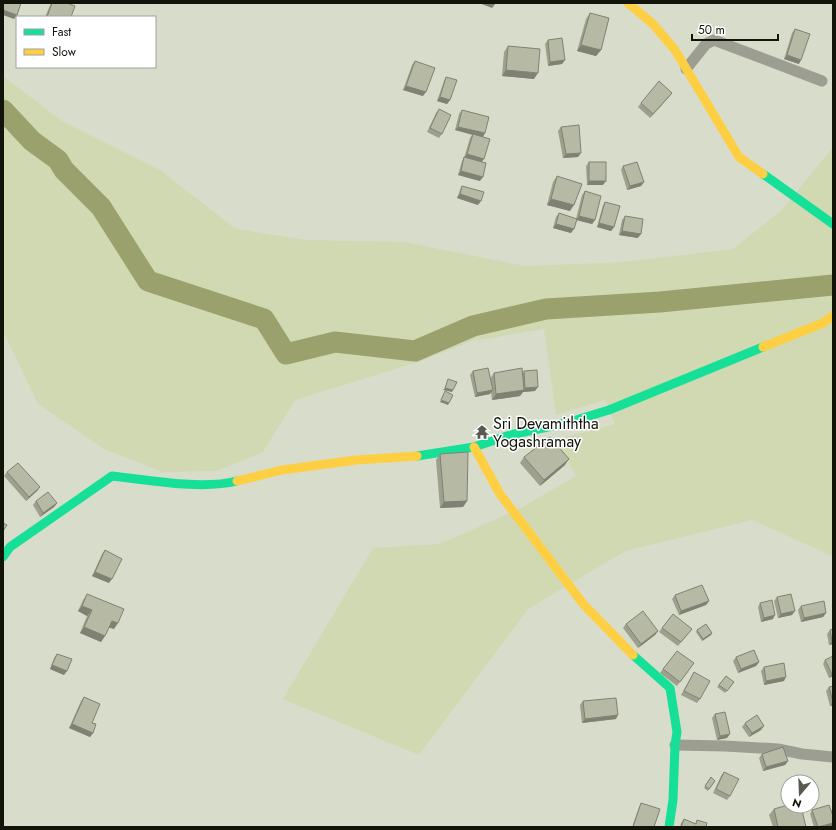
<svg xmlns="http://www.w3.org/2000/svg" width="836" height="830" font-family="Jost,sans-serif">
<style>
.green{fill:#d1d9b2}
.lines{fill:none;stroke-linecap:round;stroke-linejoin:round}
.river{stroke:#9aa16c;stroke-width:21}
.street{stroke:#9c9e92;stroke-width:11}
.fast{stroke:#16e098;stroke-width:9}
.slow{stroke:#ffcf43;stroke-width:9}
.wall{fill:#9da08d}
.shaded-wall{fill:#7f8273}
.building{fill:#b6baa4;stroke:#7f8273}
.labels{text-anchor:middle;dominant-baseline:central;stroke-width:3;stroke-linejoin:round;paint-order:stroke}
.poi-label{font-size:16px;fill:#121409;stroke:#fff;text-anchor:start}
</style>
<rect width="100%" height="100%" fill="#d8dcca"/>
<!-- green -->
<polygon class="green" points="3,76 62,121 160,170 236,229 307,240 404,242 525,266 623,262 733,249 782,210 833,147 833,556 752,520 625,551 528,609 419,755 283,699 373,548 440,544 519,509 576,476 556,440 615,424 605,400 556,415 544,329 472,341 418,362 295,400 263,452 216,471 163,472 104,449 38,404 3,331"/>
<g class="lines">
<!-- river -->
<polyline class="river" points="3,110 32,141 58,160 64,170 101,207 148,281 264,319 286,354 335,342 415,351 473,326 546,309 660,302 833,285"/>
<!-- street -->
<g class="street">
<polyline points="686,69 706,44 714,40 822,81"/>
<polyline points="675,745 725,746 778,749 802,754 833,757"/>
</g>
<!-- fast -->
<g class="fast">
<polyline points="763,174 833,224"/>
<polyline points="417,456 474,447 510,435 566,423 609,410 763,347"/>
<path d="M3 557 10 547 112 476C150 480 201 490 237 481"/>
<polyline points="633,655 670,688 677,732 675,745 673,800 669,827"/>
</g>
<!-- slow -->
<g class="slow">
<polyline points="628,3 653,24 675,50 739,157 763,174"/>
<polyline points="763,347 823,323 833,316"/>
<polyline points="474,447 500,494 584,605 633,655"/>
<polyline points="237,481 282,470 356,460 417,456"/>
</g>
</g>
<!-- wall -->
<g class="wall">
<polygon points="51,3 67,3 71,17 45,17"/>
<polygon points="590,13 601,50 596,56 577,51 586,19"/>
<polygon points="795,29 799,64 784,59 792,33"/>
<polygon points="548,40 565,60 562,64 548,66 545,44"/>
<polygon points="508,46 534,79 502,76 504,52"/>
<polygon points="415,61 423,96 403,90 412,65"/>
<polygon points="446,77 450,100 447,104 437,101 444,81"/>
<polygon points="672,93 650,118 638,107 641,103"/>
<polygon points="439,109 442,134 439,138 427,132 436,113"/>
<polygon points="462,110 483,137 480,181 458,175 462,161 464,158 470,138 472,135 455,130 459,114"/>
<polygon points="561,127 578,157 563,158 558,131"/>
<polygon points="589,162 603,185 587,185 586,166"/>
<polygon points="623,166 644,182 641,186 627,190 621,170"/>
<polygon points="557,176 570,211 547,205 553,182"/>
<polygon points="462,186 478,205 457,198 460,190"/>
<polygon points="585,191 595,220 592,224 577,220 571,233 553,228 556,217 559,213 576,219 582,195"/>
<polygon points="605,202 614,227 611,231 597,227 603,205"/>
<polygon points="625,216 638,238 619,235 622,220"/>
<polygon points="473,371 490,379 494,373 523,373 524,371 535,391 523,392 520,396 492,400 491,392 490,394 475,397 470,375"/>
<polygon points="440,454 467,501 463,507 440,508 436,460"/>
<polygon points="524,457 565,465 540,486 520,463"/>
<polygon points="7,472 40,487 37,491 26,501 4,476"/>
<polygon points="36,501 57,503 54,507 40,517 33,505"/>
<polygon points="105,550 109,583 92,576 102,554"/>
<polygon points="87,594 114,629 109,627 101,642 80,633 87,616 78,611 83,600"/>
<polygon points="675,595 709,601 706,605 679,615 672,599"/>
<polygon points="777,597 792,615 778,618 774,601"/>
<polygon points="760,603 773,619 761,622 758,607"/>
<polygon points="801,606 826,613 823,617 801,622 798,610"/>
<polygon points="626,624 658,631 655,635 638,648 623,628"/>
<polygon points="662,628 692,629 678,646 659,632"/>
<polygon points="697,630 712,633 711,635 702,641 696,632"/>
<polygon points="830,630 833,644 829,645 827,634"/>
<polygon points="57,654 64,675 50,669 54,658"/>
<polygon points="736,657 759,662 756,666 738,673 733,661"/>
<polygon points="825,660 833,676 829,678 823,664"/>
<polygon points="694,663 677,686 660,673 663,669"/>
<polygon points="764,667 784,681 764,685 761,671"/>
<polygon points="694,672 700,699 697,703 681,695"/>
<polygon points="726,676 734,682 725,693 717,687"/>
<polygon points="833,686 833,705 830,706 826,691 829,687"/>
<polygon points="84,697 92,723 93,733 90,737 69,728 81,701"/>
<polygon points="583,701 616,719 582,723 580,705"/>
<polygon points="715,714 727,738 717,740 712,718"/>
<polygon points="745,723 761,730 749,737 742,727"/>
<polygon points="762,754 788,761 785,765 763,771 759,758"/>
<polygon points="724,772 730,796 727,800 713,793 721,776"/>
<polygon points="711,777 715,781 708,791 704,788"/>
<polygon points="641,803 654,827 632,827 639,807"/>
<polygon points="774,809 806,827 773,827 769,815"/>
<polygon points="812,810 832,826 830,827 814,827 810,814"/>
<polygon points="684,819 695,824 697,820 706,827 680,827 681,823"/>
</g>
<!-- shaded-wall -->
<g class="shaded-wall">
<polygon points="479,3 496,3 492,8"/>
<polygon points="3,10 17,15 14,19 3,15"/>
<polygon points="581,45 601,50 596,56 577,51"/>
<polygon points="787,55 801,60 799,64 784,59"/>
<polygon points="565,60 562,64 548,66 550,62"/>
<polygon points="506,70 538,73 534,79 502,76"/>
<polygon points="406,86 426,92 423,96 403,90"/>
<polygon points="672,93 669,97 650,118 653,114"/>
<polygon points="440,97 450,100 447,104 437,101"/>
<polygon points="458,127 485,133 483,137 455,130"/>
<polygon points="581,153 578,157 563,158 566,154"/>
<polygon points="467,154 484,159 481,163 464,158"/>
<polygon points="461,171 483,177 480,181 458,175"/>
<polygon points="589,181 606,181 603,185 587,185"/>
<polygon points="644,182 641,186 627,190 630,186"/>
<polygon points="460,194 481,201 478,205 457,198"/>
<polygon points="551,199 574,205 570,211 547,205"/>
<polygon points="579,216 595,220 592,224 576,220"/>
<polygon points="599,223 614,227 611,231 597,227"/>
<polygon points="556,224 574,229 571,233 553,228"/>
<polygon points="622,231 641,234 638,238 619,235"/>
<polygon points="538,387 535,391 523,392 520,396 492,400 496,394 524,390 525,388"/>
<polygon points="445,388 453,390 452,392 443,390"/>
<polygon points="493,390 490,394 475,397 477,393"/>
<polygon points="441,400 449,403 448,405 440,402"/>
<polygon points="569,459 565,465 540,486 544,480"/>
<polygon points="40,487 37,491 26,501 29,497"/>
<polygon points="467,501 463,507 440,508 444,502"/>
<polygon points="57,503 54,507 40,517 43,513"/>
<polygon points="95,572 112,579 109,583 92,576"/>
<polygon points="709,601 706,605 679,615 681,611"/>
<polygon points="82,606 92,610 87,616 78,611"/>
<polygon points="795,611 792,615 778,618 781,614"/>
<polygon points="826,613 823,617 801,622 804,618"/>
<polygon points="775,615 773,619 761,622 764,618"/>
<polygon points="112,621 118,623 114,629 107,627"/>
<polygon points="84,627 105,636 101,642 80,633"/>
<polygon points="658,631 655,635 638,648 641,644"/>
<polygon points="712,633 711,635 702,641 703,639"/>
<polygon points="833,640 833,644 829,645 832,641"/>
<polygon points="759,662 756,666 738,673 741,669"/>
<polygon points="52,665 67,671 64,675 50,669"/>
<polygon points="833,673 833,676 829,678 832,674"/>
<polygon points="786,677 784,681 764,685 766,681"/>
<polygon points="833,702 833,705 830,706"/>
<polygon points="618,715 616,719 582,723 585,719"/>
<polygon points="72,724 93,733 90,737 69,728"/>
<polygon points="764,726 761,730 749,737 752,733"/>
<polygon points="730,734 727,738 717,740 720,736"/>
<polygon points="788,761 785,765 763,771 766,767"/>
<polygon points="833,823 832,826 830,827 820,827"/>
</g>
<!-- building -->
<g class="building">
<polygon points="3,3 21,3 17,15 3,10"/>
<polygon points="52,3 67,3 75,6 71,17 47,17"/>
<polygon points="590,13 609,18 601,50 581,45"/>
<polygon points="795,29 810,34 801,60 787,55"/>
<polygon points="562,38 565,60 550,62 548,40"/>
<polygon points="508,46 540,49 538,73 506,70"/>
<polygon points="415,61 435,68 426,92 406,86"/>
<polygon points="446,77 457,80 450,100 440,97"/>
<polygon points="659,81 672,93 653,114 641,103"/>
<polygon points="439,109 451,115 442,134 430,128"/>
<polygon points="462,110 489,117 485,133 458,127"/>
<polygon points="579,125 581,153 566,154 561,127"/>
<polygon points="473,134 490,139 484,159 467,154"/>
<polygon points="464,157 486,163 483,177 461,171"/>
<rect x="589" y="162" width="17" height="19"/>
<polygon points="637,162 644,182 630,186 623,166"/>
<polygon points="557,176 582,184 574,205 551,199"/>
<polygon points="462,186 484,192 481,201 460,194"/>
<polygon points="585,191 601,196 595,220 579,216"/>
<polygon points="605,202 620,206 614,227 599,223"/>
<polygon points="559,213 577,219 574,229 556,224"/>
<polygon points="625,216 643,219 641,234 622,231"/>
<polygon points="488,368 493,390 477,393 473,371"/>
<polygon points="522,368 524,390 496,394 494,373"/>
<polygon points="537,370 538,387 525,388 524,371"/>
<polygon points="448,379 457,382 453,390 445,388"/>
<polygon points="445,391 453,395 449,403 441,400"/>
<polygon points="550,437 569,459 544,480 524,457"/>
<polygon points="468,452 467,501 444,502 440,454"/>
<polygon points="18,463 40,487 29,497 7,472"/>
<polygon points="48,492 57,503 43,513 36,501"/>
<polygon points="3,523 7,525 3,531"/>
<polygon points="105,550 122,559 112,579 95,572"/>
<polygon points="702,585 709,601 681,611 675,595"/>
<polygon points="87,594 124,609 118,623 112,621 105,636 84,627 92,610 82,606"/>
<polygon points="791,594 795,611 781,614 777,597"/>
<polygon points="772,600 775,615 764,618 760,603"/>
<polygon points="824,601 826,613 804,618 801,606"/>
<polygon points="643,611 658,631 641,644 626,624"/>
<polygon points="673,614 692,629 681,642 662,628"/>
<polygon points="706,624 712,633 703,639 697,630"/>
<polygon points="833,629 833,640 832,641 830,630"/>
<polygon points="754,650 759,662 741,669 736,657"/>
<polygon points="677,651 694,663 680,682 663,669"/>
<polygon points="57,654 72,659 67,671 52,665"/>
<polygon points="833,656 833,673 832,674 825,660"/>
<polygon points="784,663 786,677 766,681 764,667"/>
<polygon points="694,672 710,681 700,699 684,691"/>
<polygon points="726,676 734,682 727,691 719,685"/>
<polygon points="833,686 833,702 829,687"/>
<polygon points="84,697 100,704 92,723 96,724 93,733 72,724"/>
<polygon points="616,698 618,715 585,719 583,701"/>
<polygon points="725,712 730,734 720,736 715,714"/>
<polygon points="757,715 764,726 752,733 745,723"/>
<polygon points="783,747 788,761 766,767 762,754"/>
<polygon points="724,772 739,779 730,796 716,789"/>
<polygon points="711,777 715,781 709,789 705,786"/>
<polygon points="641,803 660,809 654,827 633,827"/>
<polygon points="788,805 788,806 801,806 806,827 778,827 774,809"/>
<polygon points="829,805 833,816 833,823 818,827 812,810"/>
<polygon points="684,819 696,824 697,820 707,823 706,827 681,827"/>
</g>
<!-- icons -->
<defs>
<symbol id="temple-bare" viewBox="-9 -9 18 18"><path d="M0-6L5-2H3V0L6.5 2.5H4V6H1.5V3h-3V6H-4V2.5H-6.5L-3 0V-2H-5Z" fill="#575a4d" stroke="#fff" stroke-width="2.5" paint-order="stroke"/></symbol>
</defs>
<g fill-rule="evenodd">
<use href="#temple-bare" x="472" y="422" width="20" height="20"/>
</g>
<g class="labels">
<!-- poi labels -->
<g class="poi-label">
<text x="493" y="423">Sri Devamiththa<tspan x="493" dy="18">Yogashramay</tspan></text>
</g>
</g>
<!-- border -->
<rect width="836" height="830" fill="none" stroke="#121409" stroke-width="8"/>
<!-- legend -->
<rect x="16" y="16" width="140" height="52" fill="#ffffff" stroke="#a0a19d"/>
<rect x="24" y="29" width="20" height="6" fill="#16e098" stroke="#a0a19d"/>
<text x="52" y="36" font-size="12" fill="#121409">Fast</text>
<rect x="24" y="49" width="20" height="6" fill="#ffcf43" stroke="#a0a19d"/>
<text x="52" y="56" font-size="12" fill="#121409">Slow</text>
<!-- north arrow -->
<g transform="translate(800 794) rotate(199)"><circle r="19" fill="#ffffff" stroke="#a0a19d"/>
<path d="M0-3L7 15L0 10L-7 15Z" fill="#575a4d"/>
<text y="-6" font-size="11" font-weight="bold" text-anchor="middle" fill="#121409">N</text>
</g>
<!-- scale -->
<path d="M692 34v6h86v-6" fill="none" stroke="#121409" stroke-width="2"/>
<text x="698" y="34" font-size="12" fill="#121409" stroke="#ffffff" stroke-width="3" paint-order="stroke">50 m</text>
</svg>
